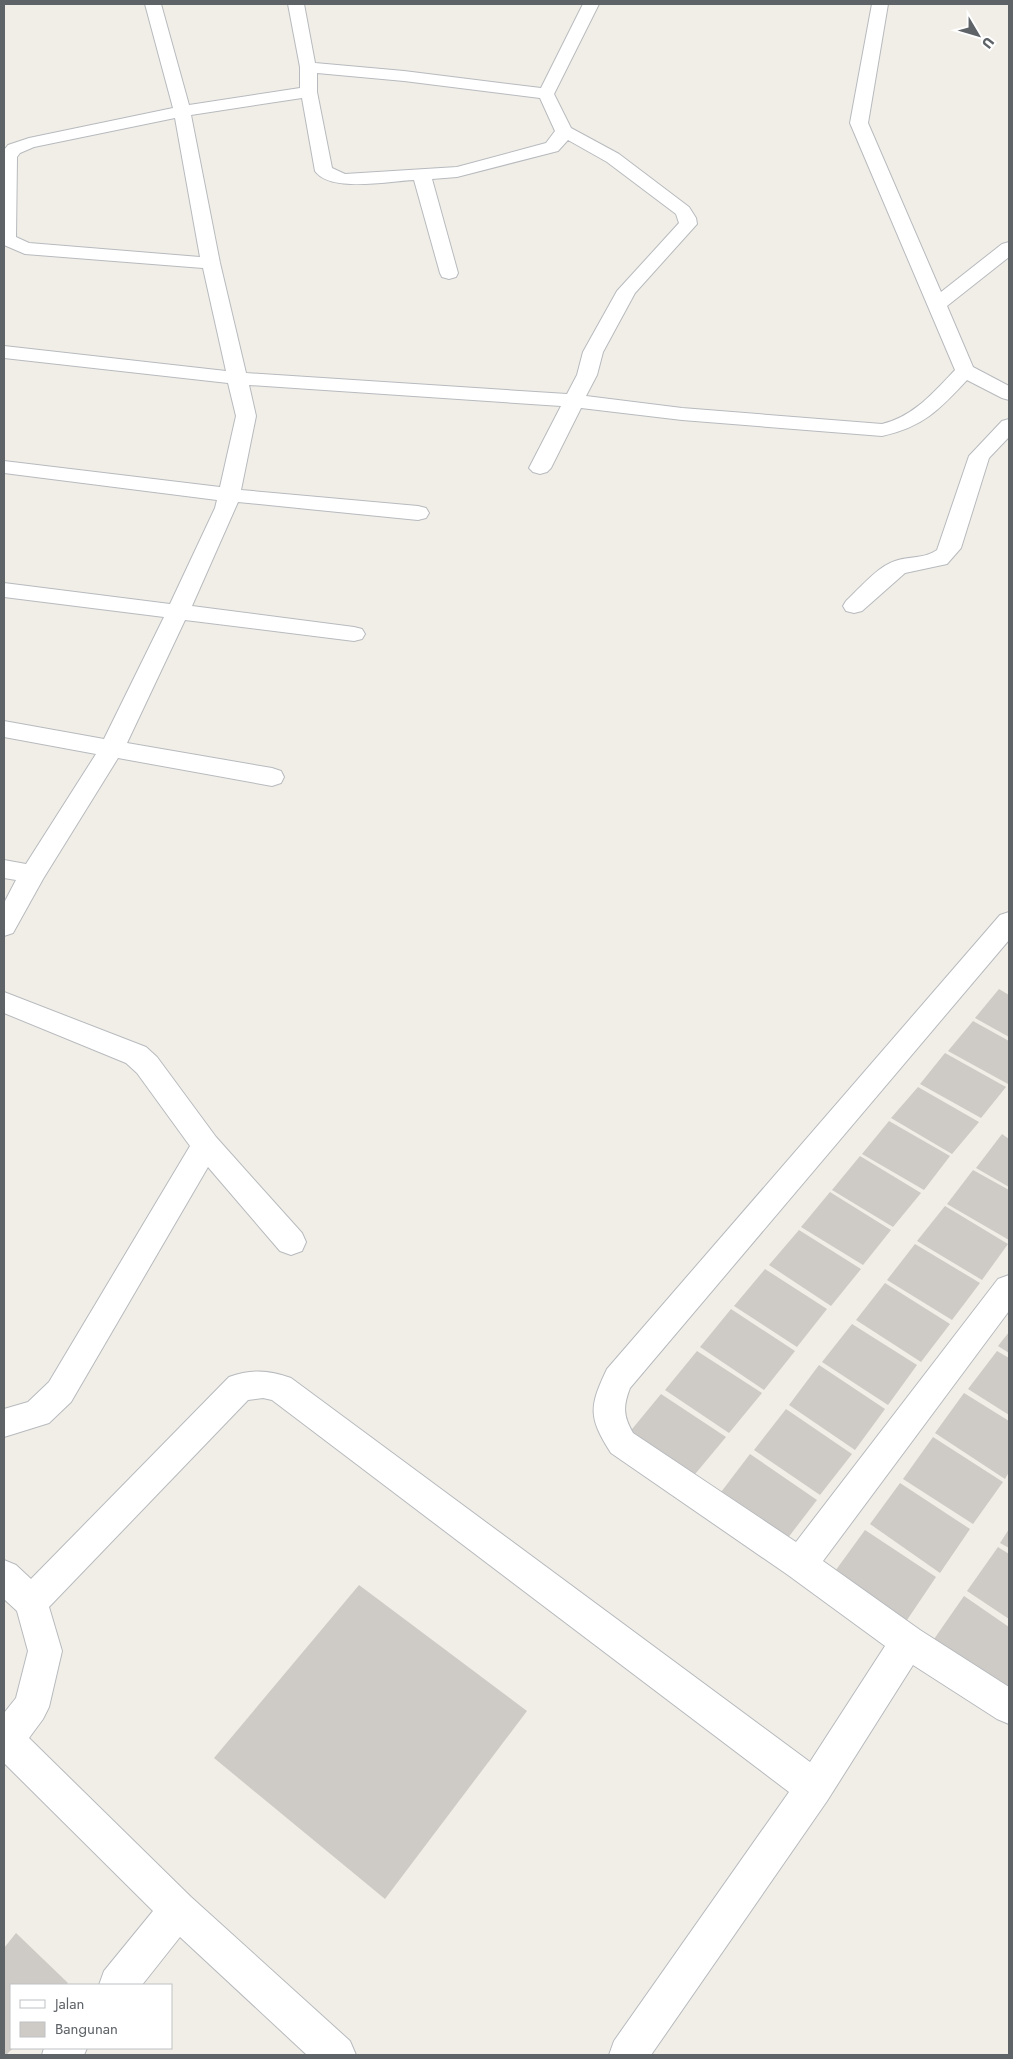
<svg xmlns="http://www.w3.org/2000/svg" width="1013" height="2059" font-family="Jost,sans-serif">
<style>
.building{fill:#cecbc6}
.lines{fill:none;stroke-linecap:round;stroke-linejoin:round}
.minor-casing{stroke:#b7babe;stroke-width:2}
.minor{fill:#fff;fill-rule:evenodd}
</style>
<rect width="100%" height="100%" fill="#f1eee7"/>
<!-- building -->
<g class="building">
<polygon points="999,989 1009,995 1009,1037 975,1018"/>
<polygon points="973,1021 1009,1041 1008,1084 948,1051"/>
<polygon points="945,1053 1006,1087 981,1118 920,1084"/>
<polygon points="918,1087 979,1122 952,1154 891,1118"/>
<polygon points="889,1121 950,1156 924,1190 862,1154"/>
<polygon points="1002,1134 1009,1139 1009,1187 976,1168"/>
<polygon points="860,1156 921,1193 893,1227 832,1190"/>
<polygon points="973,1170 1009,1190 1009,1240 947,1204"/>
<polygon points="830,1192 891,1230 863,1265 801,1227"/>
<polygon points="945,1206 1008,1244 982,1280 917,1241"/>
<polygon points="799,1230 861,1269 831,1306 769,1265"/>
<polygon points="915,1244 980,1283 952,1320 887,1280"/>
<polygon points="765,1269 827,1309 797,1347 734,1306"/>
<polygon points="885,1283 950,1324 921,1362 856,1320"/>
<polygon points="731,1309 795,1351 764,1390 700,1347"/>
<polygon points="852,1324 917,1365 888,1405 822,1362"/>
<polygon points="1009,1332 1009,1353 998,1346"/>
<polygon points="697,1351 762,1393 729,1433 665,1390"/>
<polygon points="997,1351 1009,1358 1009,1415 968,1389"/>
<polygon points="819,1365 885,1409 855,1450 789,1405"/>
<polygon points="964,1393 1009,1421 1009,1472 1005,1479 935,1433"/>
<polygon points="661,1394 726,1437 691,1479 628,1434"/>
<polygon points="786,1409 852,1454 820,1495 754,1450"/>
<polygon points="933,1437 1003,1482 973,1524 903,1479"/>
<polygon points="750,1454 817,1500 784,1543 718,1496"/>
<polygon points="900,1483 970,1529 940,1573 870,1524"/>
<polygon points="1009,1529 1009,1548 1000,1543"/>
<polygon points="865,1530 936,1577 905,1623 833,1574"/>
<polygon points="998,1547 1009,1554 1009,1619 967,1591"/>
<polygon points="359,1585 527,1711 385,1899 214,1758"/>
<polygon points="964,1596 1009,1627 1009,1690 1007,1694 932,1642"/>
<polygon points="16,1933 68,1983 66,1985 11,1985 13,2048 6,2055 4,2055 4,1948"/>
</g>
<g class="lines">
<defs>
<g id="minor">
<path d="M145 4H161L189 105 300 88V67L288 4H304L315 63 404 71 541 88 583 4H599L554 94 571 128 619 154 689 207 696 218 697 224 635 293 603 352 597 375 586 396 682 408 882 424C913 417 934 392 955 370L850 123 872 4H888L868 123 941 292 1002 244 1009 242V257L947 306 973 367 1009 386V400L1002 398 967 380C939 410 923 427 882 436L682 420 581 408 551 468 547 472 540 474 533 472 529 468 561 406 249 385 256 416 241 490 418 506 426 508 429 513 426 518 418 520 238 502 192 606 354 627 362 629 365 634 362 639 354 641 185 620 127 743 272 768 281 771 284 777 281 783 272 786 118 758 43 879 13 933 4 936V903L16 880 4 878V860L26 864 96 754 4 737V721L104 739 164 617 4 597V583L170 604 215 508 217 500 4 473V461L220 487 236 416 228 383 4 358V346L226 371 203 268 25 254 4 245V150L8 145 29 138 173 108ZM317 73 404 81 540 98 555 131 546 143 457 167 345 174 332 168 317 92ZM302 98 315 171C330 193 391 181 414 180L440 273 442 277 449 279 456 277 458 273 432 179 457 177 558 151 568 140 607 162 676 214 679 223 617 291 583 352 577 375 567 394 246 373 220 263 191 115ZM175 118 200 257 29 243 16 237 17 157 20 153 34 147Z"/>
<path d="M1009 419V437L989 458 961 548 947 564 905 573 862 611 854 613 846 611 843 606 846 601C860 588 877 567 895 561 909 556 925 559 937 550L969 456 1002 421Z"/>
<path d="M1009 912V940L630 1388C623 1406 623 1416 633 1433L796 1542 998 1279 1009 1275V1311L823 1561 920 1630 1009 1687V1724L997 1719 913 1665 827 1801 651 2055H609L614 2041 789 1792 272 1400 263 1398 248 1400 49 1607 62 1651 49 1707 43 1719 29 1738 191 1897 350 2041 356 2055H307L180 1937 142 1985H99L104 1971 153 1911 4 1763V1713L16 1698 28 1651 17 1611 4 1599V1560L16 1565 31 1579 229 1377C251 1369 269 1370 291 1378L810 1762 885 1646 788 1575 611 1453C588 1417 589 1407 607 1369L1000 915Z"/>
<polygon points="4,992 146,1047 157,1057 216,1137 302,1233 306,1242 302,1251 291,1255 280,1251 208,1167 71,1402 49,1423 4,1437 4,1409 28,1402 49,1382 190,1146 137,1073 126,1063 4,1013"/>
<polygon points="44,2048 87,2048 84,2055 42,2055"/>
</g>
</defs>
<!-- minor casing -->
<use href="#minor" class="minor-casing"/>
<!-- minor -->
<use href="#minor" class="minor"/>
</g>
<!-- border -->
<rect width="1013" height="2059" fill="none" stroke="#5e6368" stroke-width="10"/>
<!-- legend -->
<rect x="10" y="1984" width="162" height="65" fill="#ffffff" stroke="#bfc1c3"/>
<rect x="20" y="2000" width="25" height="8" fill="#ffffff" stroke="#bfc1c3"/>
<text x="55" y="2009" font-size="15" fill="#5e6368">Jalan</text>
<rect x="20" y="2022" width="25" height="15" fill="#cecbc6" stroke="#bfc1c3"/>
<text x="55" y="2034" font-size="15" fill="#5e6368">Bangunan</text>
<!-- north arrow -->
<g transform="translate(978 35) rotate(128)" stroke="#ffffff" stroke-width="4" paint-order="stroke">
<path d="M0-4L9 19L0 12L-9 19Z" fill="#5e6368"/>
<text y="-8" font-size="14" font-weight="bold" text-anchor="middle" fill="#5e6368">U</text>
</g>
</svg>
